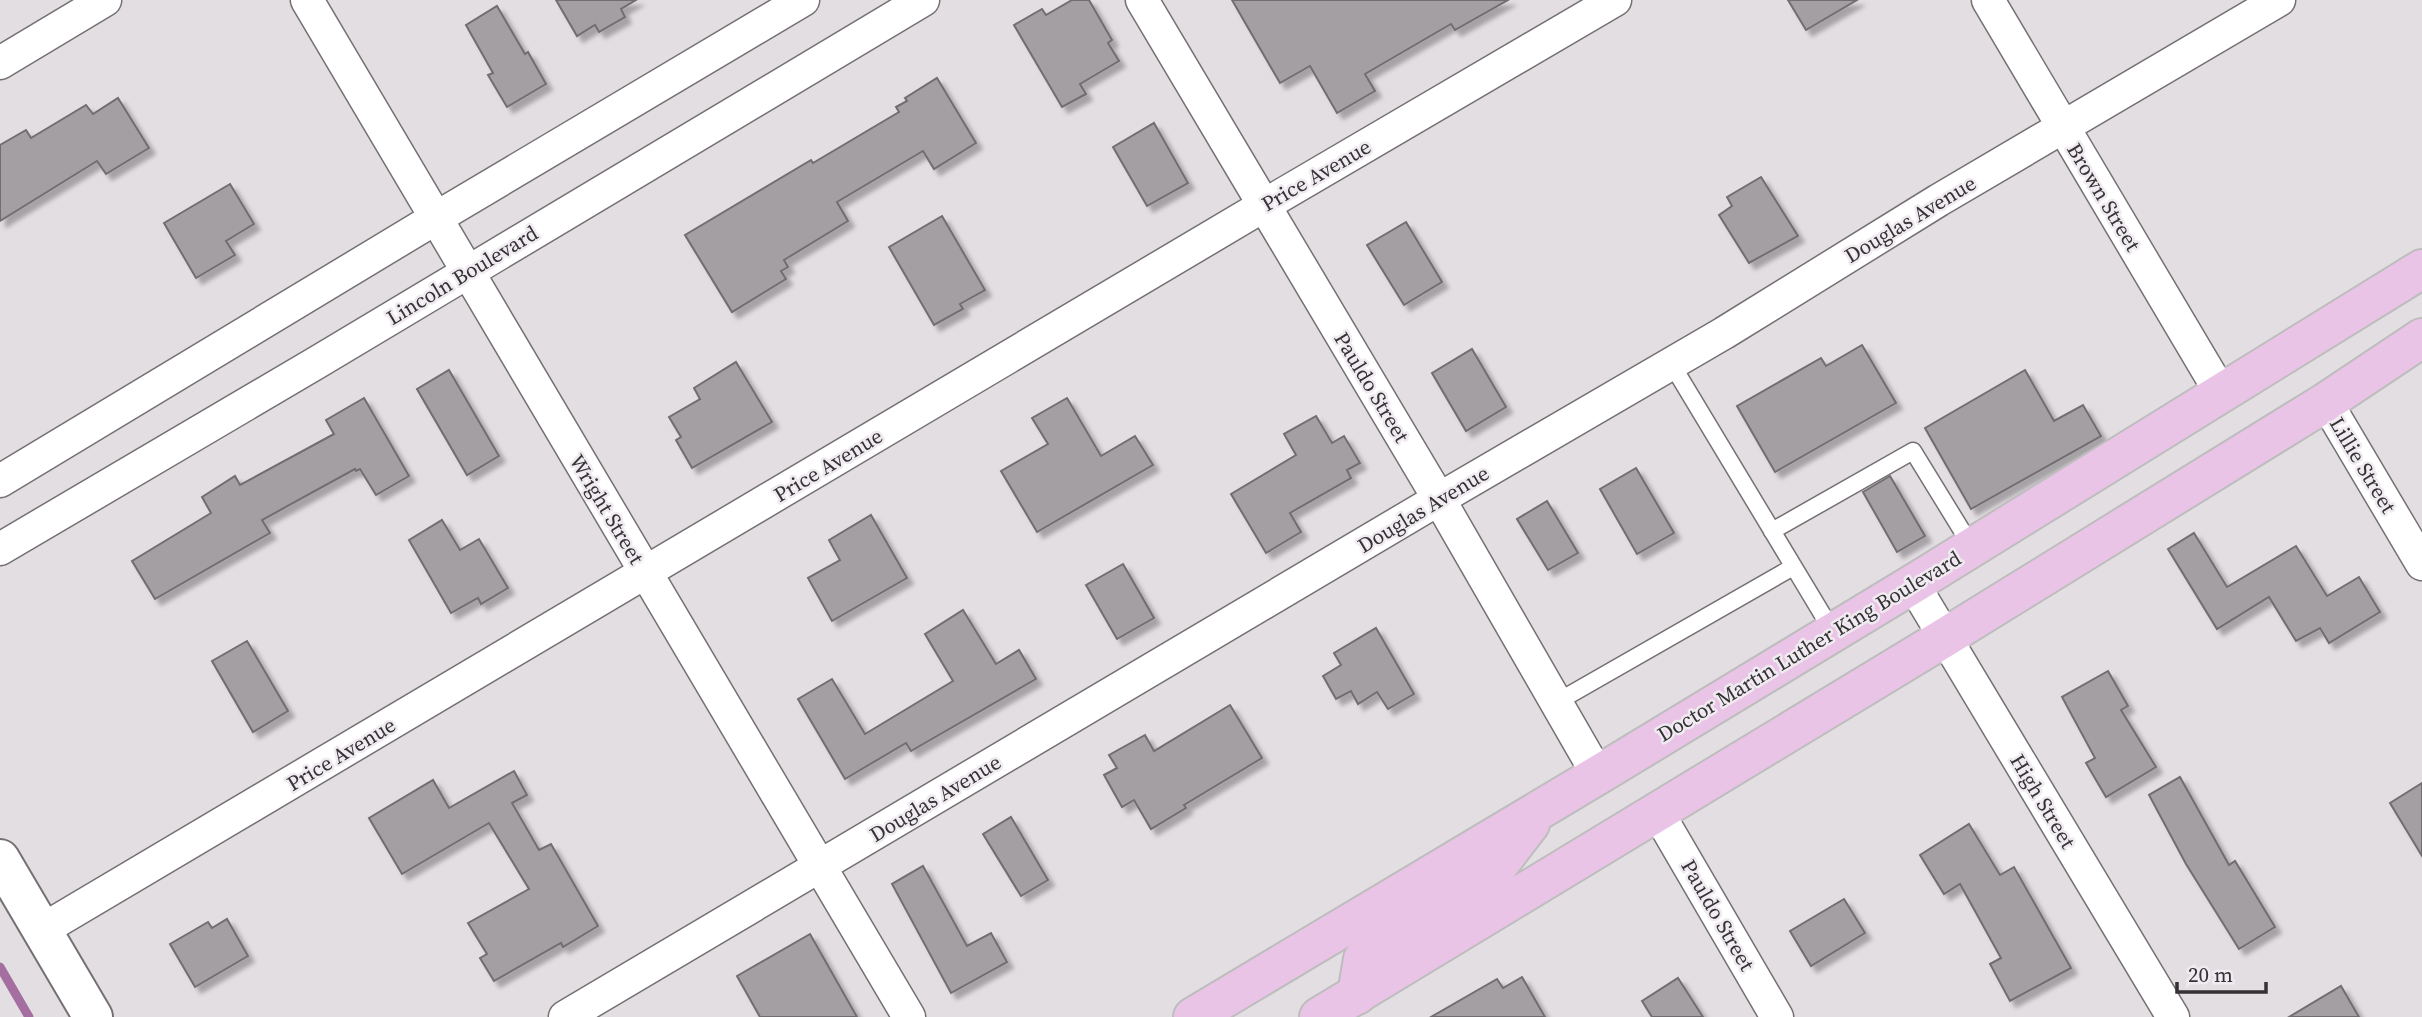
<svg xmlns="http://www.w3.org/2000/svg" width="2422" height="1017" font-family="'Source Serif 4',serif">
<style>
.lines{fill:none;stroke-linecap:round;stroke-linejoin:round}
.stream{stroke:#a56ea0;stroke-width:9}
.building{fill:#a39fa2;stroke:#716d71;stroke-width:2;filter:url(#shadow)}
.service-casing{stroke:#747073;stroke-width:19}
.minor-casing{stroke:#747073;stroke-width:35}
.tertiary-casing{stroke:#747073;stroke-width:42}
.primary-casing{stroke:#bebdbe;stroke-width:42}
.service{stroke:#fff;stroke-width:16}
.minor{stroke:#fff;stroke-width:32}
.tertiary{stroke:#fff;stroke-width:38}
.primary{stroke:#eac4e6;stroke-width:38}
.labels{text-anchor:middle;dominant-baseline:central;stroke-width:5;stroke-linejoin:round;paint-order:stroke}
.street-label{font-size:21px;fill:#343234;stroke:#f0ebf0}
</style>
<defs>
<filter id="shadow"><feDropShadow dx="6" dy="6" stdDeviation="2" flood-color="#0004"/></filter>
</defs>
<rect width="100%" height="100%" fill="#e3dee2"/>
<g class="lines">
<!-- stream -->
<polyline class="stream" points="0,967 29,1017"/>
</g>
<!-- building -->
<g class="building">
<polygon points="556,0 636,0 621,9 625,17 599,32 595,25 577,36"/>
<polygon points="1072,0 1089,0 1112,40 1108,43 1119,61 1080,84 1086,94 1062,107 1014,25 1042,9 1046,15"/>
<polygon points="1232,0 1508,0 1455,30 1451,24 1365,74 1375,91 1337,113 1310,66 1280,83"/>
<polygon points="1788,0 1857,0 1806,30"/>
<polygon points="497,6 525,54 528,52 546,84 507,107 488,75 493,73 466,25"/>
<polygon points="937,78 976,143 934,169 923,151 837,202 848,221 784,260 788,267 781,271 786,279 732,312 685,235 811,160 813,163 899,112 896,107 907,101 905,98"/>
<polygon points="118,98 149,148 106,174 97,161 0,221 0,145 26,130 31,138 86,105 93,114"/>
<polygon points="1154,123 1188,183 1147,206 1113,147"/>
<polygon points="1761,177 1798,236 1749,263 1719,215 1732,206 1727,197"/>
<polygon points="230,184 254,224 226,241 235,255 196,278 164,223"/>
<polygon points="942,216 985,290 960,304 963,309 934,325 889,247"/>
<polygon points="1406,222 1442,282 1404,305 1367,245"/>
<polygon points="1862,345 1896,403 1775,472 1737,406 1821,358 1826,366"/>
<polygon points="1472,349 1506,407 1466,431 1432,373"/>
<polygon points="736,362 772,422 692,468 676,440 681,437 669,417 700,399 694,388"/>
<polygon points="449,370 499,456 467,475 417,389"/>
<polygon points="2025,370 2054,421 2083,405 2101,436 1971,509 1925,428"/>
<polygon points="364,398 409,476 376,495 360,469 356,471 355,469 262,520 270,533 155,599 132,561 211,513 202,497 235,476 240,485 334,434 326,420"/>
<polygon points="1067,398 1101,456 1135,436 1153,465 1037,532 1001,471 1048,444 1032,418"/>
<polygon points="1316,416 1332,443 1344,436 1360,463 1347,470 1351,478 1290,513 1301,532 1266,553 1231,494 1296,455 1284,434"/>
<polygon points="1636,468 1674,533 1637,554 1600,489"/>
<polygon points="1890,476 1925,536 1897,552 1863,492"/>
<polygon points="1547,501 1578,553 1548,570 1517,519"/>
<polygon points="871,515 907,578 832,621 808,578 840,560 829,540"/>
<polygon points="442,520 460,550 479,539 508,588 481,604 478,598 451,613 409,540"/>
<polygon points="2194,533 2227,587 2296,546 2327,596 2359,577 2380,612 2329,643 2320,628 2296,641 2269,597 2217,629 2168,549"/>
<polygon points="1123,564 1154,618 1117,639 1086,585"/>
<polygon points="963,610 996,664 1019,650 1036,679 911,751 906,743 845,779 798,699 832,679 865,734 953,681 925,634"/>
<polygon points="1376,628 1414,694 1388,709 1377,692 1358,704 1351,691 1336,699 1323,676 1341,665 1334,653"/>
<polygon points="247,641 288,711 253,732 212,661"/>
<polygon points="2108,671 2128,706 2121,710 2156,767 2106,797 2086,763 2095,758 2062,697"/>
<polygon points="1230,705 1262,758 1184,805 1186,808 1151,829 1134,800 1122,807 1104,775 1117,768 1109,755 1145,735 1154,751"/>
<polygon points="514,771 527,795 512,803 539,850 551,844 598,926 563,947 561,943 494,981 480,958 487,954 468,923 529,889 489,823 402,874 369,818 433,780 449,808"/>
<polygon points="2180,777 2229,865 2235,861 2275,927 2239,949 2186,864 2149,795"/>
<polygon points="2422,783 2422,856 2390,803"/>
<polygon points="1011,817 1048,880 1021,896 983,834"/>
<polygon points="1969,824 2000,875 2014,867 2071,968 2010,1001 1990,964 2001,958 1960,884 1944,894 1920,855"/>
<polygon points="923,866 967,946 991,933 1007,962 951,993 892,884"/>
<polygon points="1844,899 1865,933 1811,966 1790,931"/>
<polygon points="227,919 248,956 195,987 170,944 208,922 212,928"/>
<polygon points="810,934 857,1017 760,1017 737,976"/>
<polygon points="1522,977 1545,1017 1431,1017 1497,979 1503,988"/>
<polygon points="1678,978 1703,1017 1652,1017 1642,1001"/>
<polygon points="2341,986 2359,1017 2289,1017"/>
</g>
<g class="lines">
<defs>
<g id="service">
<polyline points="1671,363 1833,632"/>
<polyline points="1772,531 1913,451 1972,547"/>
<polyline points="1557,702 1793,567"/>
</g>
<g id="minor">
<polyline points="307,0 909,1017"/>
<polyline points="1142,0 1439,499 1598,775"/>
<polyline points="1988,0 2221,393"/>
<polyline points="0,63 105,0"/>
<polyline points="2326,402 2422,564"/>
<polyline points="0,481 436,218 803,0"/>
<polyline points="0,549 316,363 923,0"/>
<polyline points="1913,584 2173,1017"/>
<polyline points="1658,813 1777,1017"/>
<polyline points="42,930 1263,206 1615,0"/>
<polyline points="565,1017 1439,499 1724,333 1939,200 2279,0"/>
</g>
<polyline id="tertiary" points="0,859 93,1017"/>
<g id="primary">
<polyline points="1357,995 1363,959 1494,871 1530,824"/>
<polyline points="1193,1017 1598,775 1913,584 2422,269"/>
<polyline points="1319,1017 1944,638 2326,402 2422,338"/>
</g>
</defs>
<!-- service casing -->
<use href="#service" class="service-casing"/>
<!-- minor casing -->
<use href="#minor" class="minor-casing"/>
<!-- tertiary casing -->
<use href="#tertiary" class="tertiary-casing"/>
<!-- primary casing -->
<use href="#primary" class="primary-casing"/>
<!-- service -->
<use href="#service" class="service"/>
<!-- minor -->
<use href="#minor" class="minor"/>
<!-- tertiary -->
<use href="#tertiary" class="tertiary"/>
<!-- primary -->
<use href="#primary" class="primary"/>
</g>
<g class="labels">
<!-- street labels -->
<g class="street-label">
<text transform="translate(1316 175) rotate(-30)">Price Avenue</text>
<text transform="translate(2104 197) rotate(59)">Brown Street</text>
<text transform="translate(1910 219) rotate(-31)">Douglas Avenue</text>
<text transform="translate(462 275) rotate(-31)">Lincoln Boulevard</text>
<text transform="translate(1372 387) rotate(59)">Pauldo Street</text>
<text transform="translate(828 465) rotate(-31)">Price Avenue</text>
<text transform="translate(2363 465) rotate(59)">Lillie Street</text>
<text transform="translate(607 509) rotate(59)">Wright Street</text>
<text transform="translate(1423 509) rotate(-31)">Douglas Avenue</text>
<text transform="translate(1809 646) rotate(-31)">Doctor Martin Luther King Boulevard</text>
<text transform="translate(341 754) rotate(-31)">Price Avenue</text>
<text transform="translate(935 798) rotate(-31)">Douglas Avenue</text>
<text transform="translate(2043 801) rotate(59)">High Street</text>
<text transform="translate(1718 915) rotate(60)">Pauldo Street</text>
</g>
</g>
<!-- scale -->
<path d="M2177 982v10h89v-10" fill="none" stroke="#343234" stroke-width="3.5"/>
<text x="2188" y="982" font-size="21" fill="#343234" stroke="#f0ebf0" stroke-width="5" paint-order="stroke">20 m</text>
</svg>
